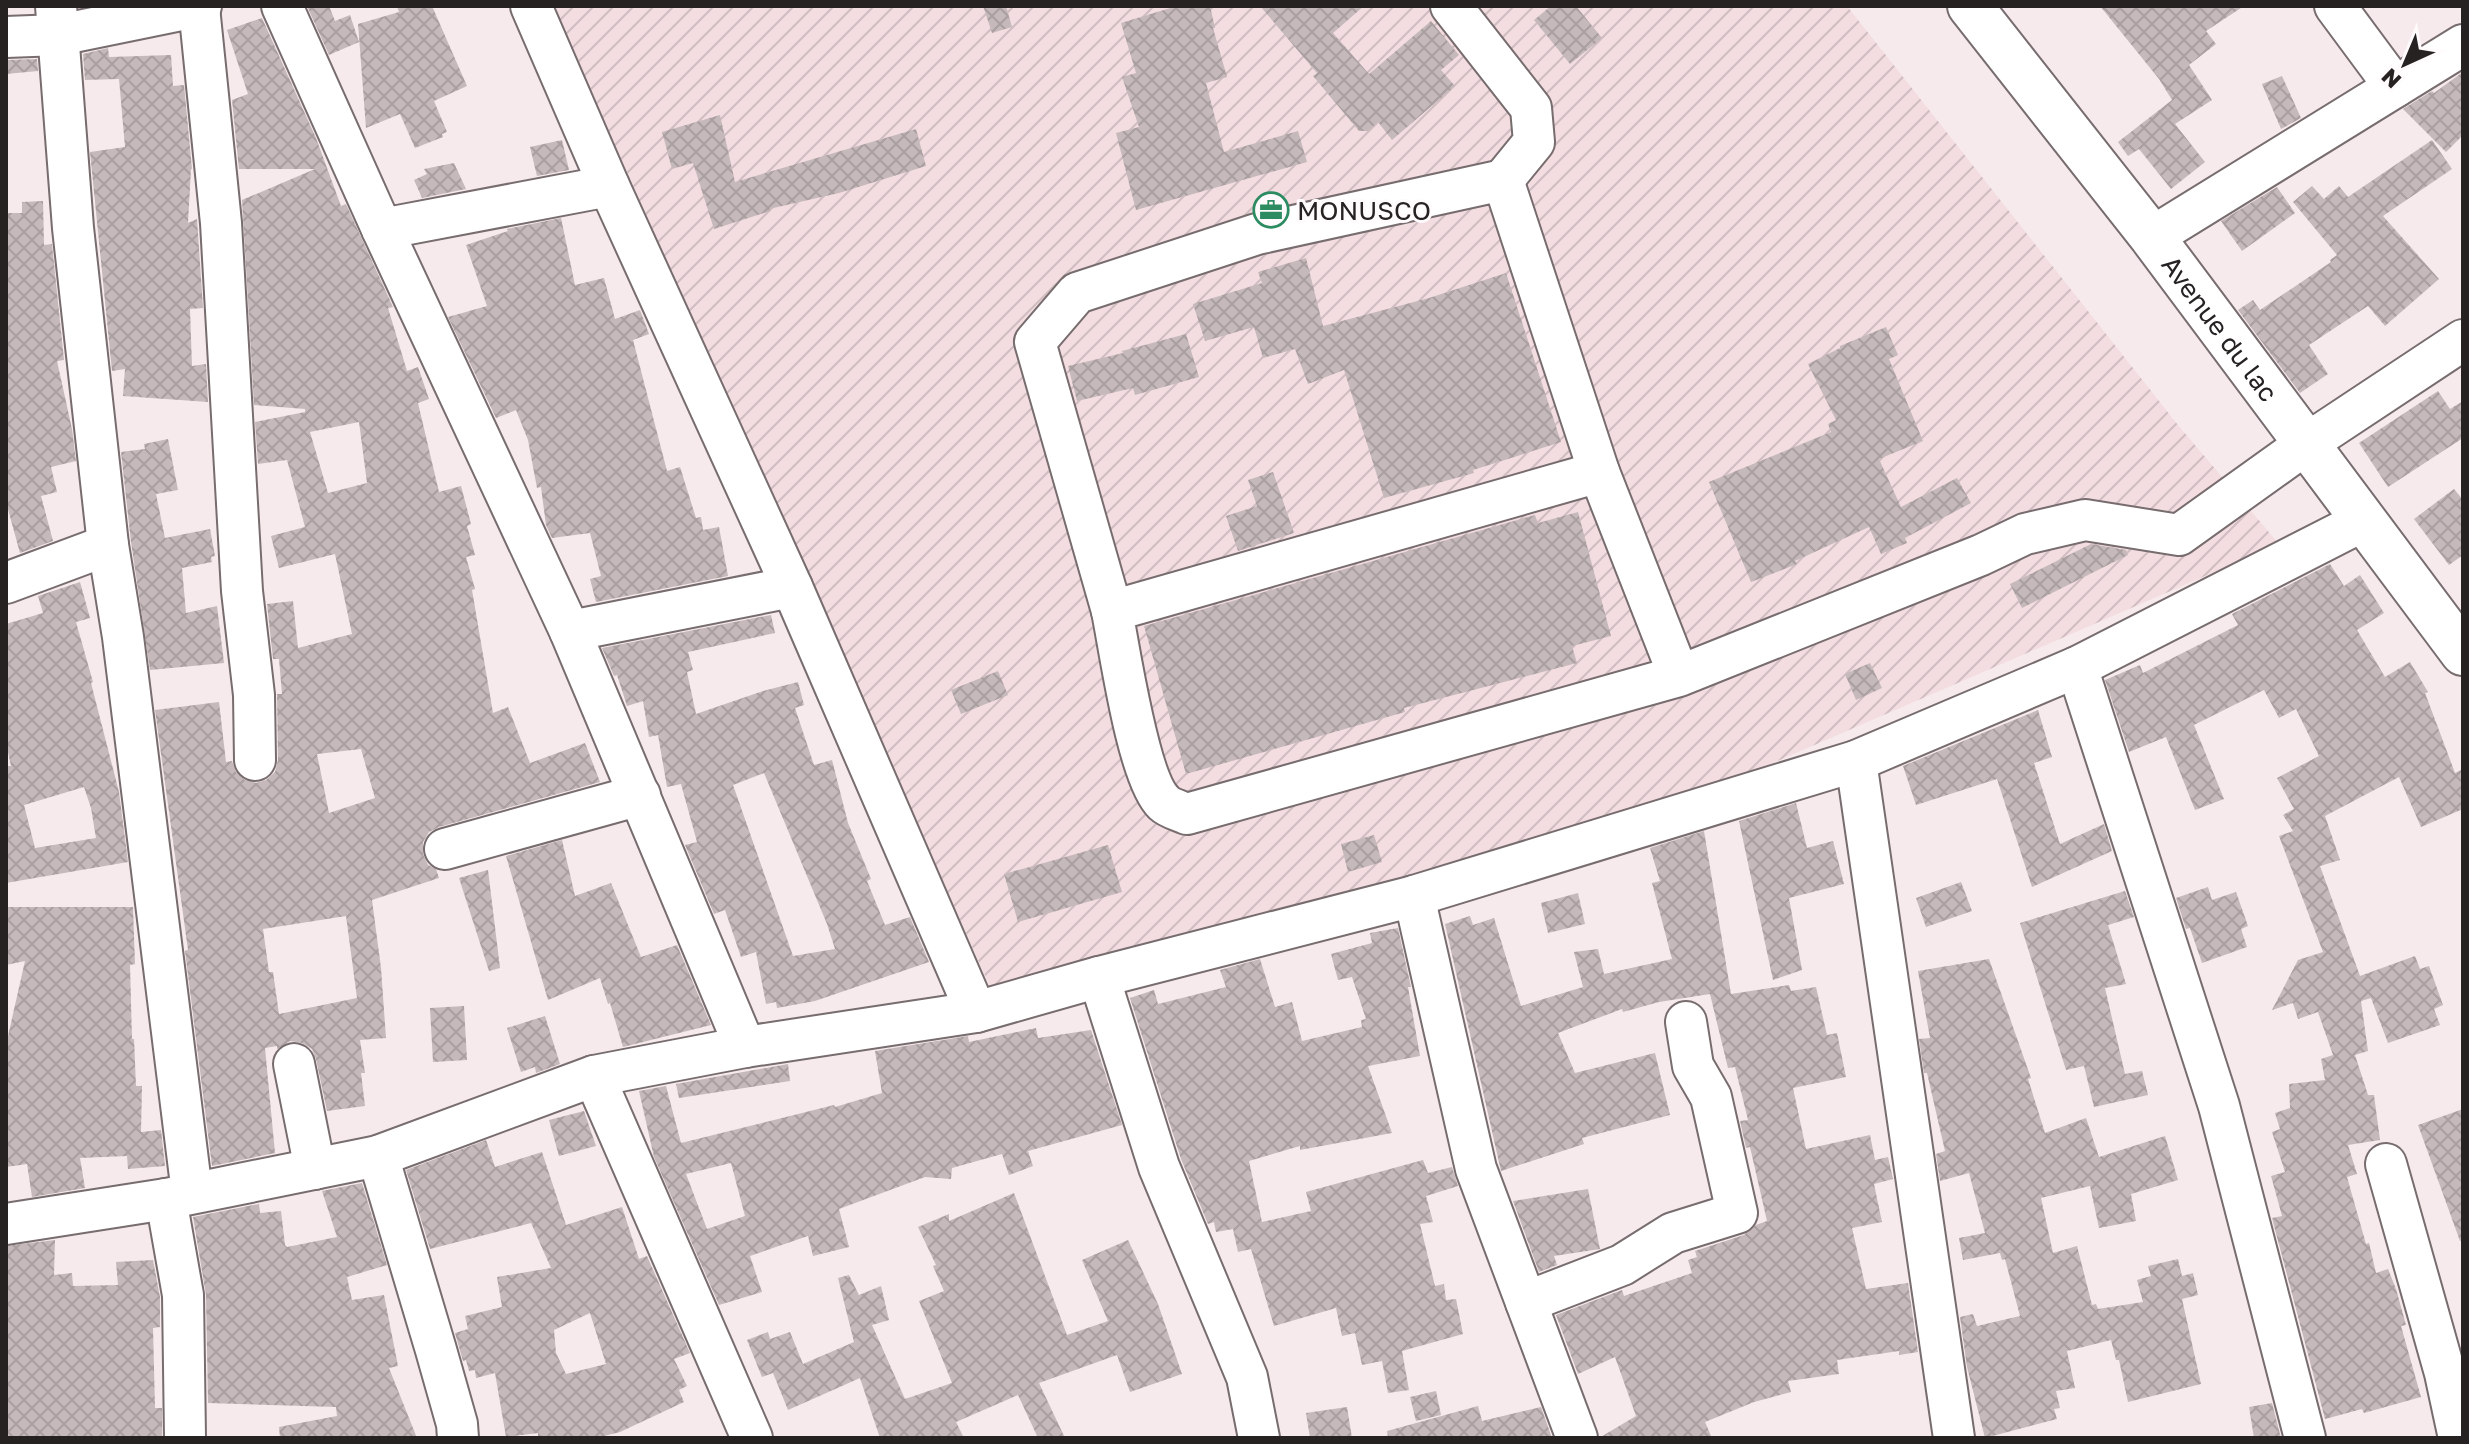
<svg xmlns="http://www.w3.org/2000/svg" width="2469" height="1444" font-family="'Golos Text',sans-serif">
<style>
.industrial{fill:url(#industrial-furrows)}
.building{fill:url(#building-cross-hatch);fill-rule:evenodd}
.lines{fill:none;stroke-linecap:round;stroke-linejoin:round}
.minor-casing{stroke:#776c6e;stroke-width:44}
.major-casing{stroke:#776c6e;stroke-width:48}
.minor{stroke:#fff;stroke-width:40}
.major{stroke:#fff;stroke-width:44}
.labels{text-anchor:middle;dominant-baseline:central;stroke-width:6;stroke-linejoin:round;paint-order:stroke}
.poi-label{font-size:26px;fill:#262222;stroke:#fffafb;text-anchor:start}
.street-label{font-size:26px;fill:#262222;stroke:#fffafb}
</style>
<defs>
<pattern id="industrial-furrows" width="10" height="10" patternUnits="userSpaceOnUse" patternTransform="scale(2)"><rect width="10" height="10" fill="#f3dde1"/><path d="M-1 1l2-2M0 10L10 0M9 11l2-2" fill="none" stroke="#d0bdc1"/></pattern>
<pattern id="building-cross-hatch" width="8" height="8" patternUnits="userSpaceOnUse" patternTransform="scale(2)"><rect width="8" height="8" fill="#c6b9bb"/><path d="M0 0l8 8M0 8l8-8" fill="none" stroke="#aa9fa0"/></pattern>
</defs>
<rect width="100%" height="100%" fill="#f7eaec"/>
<!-- industrial -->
<polygon class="industrial" points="553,6 1847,6 2178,425 2279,544 1699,795 1120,954 990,987"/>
<!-- building -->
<g class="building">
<polygon points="307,6 329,6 335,21 350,15 359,42 329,55"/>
<polygon points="397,6 432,6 467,86 434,101 447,132 442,134 443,137 415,148 400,114 366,128 358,24 399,12"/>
<polygon points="983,6 1006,6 1012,27 992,33"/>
<polygon points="1177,6 1210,6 1215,28 1213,28 1227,77 1206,83 1224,152 1298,131 1307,162 1136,210 1116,133 1139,127 1122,77 1136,73 1121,23"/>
<polygon points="1260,6 1364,6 1333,33 1369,74 1431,21 1459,55 1441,70 1455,86 1392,140 1378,122 1368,131 1359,131 1313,76 1317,73"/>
<polygon points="1551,6 1576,6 1602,38 1570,64 1534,20"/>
<polygon points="2100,6 2244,6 2206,31 2216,44 2189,65 2212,100 2175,124 2205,162 2171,189 2139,149 2128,156 2118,142 2172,100 2159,79"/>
<path d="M262 18 316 138 341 206 346 204 393 307 388 308 407 371 418 367 429 399 418 403 439 492 461 486 471 524 467 526 475 555 466 557 475 589 472 590 493 713 508 707 530 763 585 743 600 782 439 827 429 832 423 842V854L428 865 436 869 439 878 372 900 381 968 386 1038 360 1040 365 1073H361L365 1106 327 1111 316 1059 312 1049 302 1043 290 1041 277 1049V1046L265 1048 275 1153 212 1166 185 951 188 950 155 710 219 702 226 762 232 761 236 772 245 780 256 783 266 780 275 772 278 760 277 694H282L279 659H273L267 604 293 601 298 648 352 634 335 554 279 568 271 536 305 527 287 460 258 464 255 422 305 412V414V409L254 405 242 200 315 169H239L232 100 248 94 227 30ZM359 422 367 483 328 493 310 432ZM361 749 375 798 329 813 317 754ZM346 916 357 998 279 1014 273 972H269L263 929Z"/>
<polygon points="108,48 109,57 171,55 173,86 184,85 192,169 191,169 188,223 197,219 203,308 190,309 192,366 206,364 208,402 123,396 125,369 112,371 90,152 125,147 119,79 85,80 83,54"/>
<polygon points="37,59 38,71 6,74 6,60"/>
<polygon points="2463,72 2463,135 2446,152 2403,109 2432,91 2434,93"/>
<polygon points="2282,76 2301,118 2281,129 2262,84"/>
<polygon points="720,115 735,182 916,129 926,166 839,193 769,209 770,211 714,229 693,163 672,169 662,132"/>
<polygon points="562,140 569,170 537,176 530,147"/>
<polygon points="2432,140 2452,169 2383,216 2439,279 2385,326 2368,306 2309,345 2328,374 2300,393 2238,310 2253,300 2260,310 2331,262 2330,260 2337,255 2293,202 2312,186 2324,199 2339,186 2348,197"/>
<polygon points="454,163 466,189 422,198 414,180 427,174 424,169"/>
<polygon points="2277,187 2295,213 2242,251 2221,221"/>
<polygon points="43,201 44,245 52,244 64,360 57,361 72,429 76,461 51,467 57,492 41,496 53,541 20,553 6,502 6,213 22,213 22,202"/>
<polygon points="561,218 575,285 604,278 615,319 640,310 649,334 633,340 667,471 680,467 696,518 701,517 703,530 719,527 728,576 596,602 590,579 601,576 590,533 552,538 546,525 541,487 537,488 528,440 516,410 496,418 448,317 487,306 466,245 508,231 507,229"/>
<polygon points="1306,258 1323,326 1429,298 1506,273 1561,442 1473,470 1474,473 1384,498 1344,370 1308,384 1295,349 1263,358 1254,327 1205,341 1193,304 1262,283 1258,272"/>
<polygon points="1886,327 1898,355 1889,359 1923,441 1879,459 1901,507 1957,478 1971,503 1905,538 1907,543 1881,554 1869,527 1795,561 1797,564 1751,582 1709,482 1831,432 1828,424 1836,420 1808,364 1840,348 1840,346"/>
<polygon points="1186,334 1199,377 1135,395 1133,388 1077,401 1068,366 1123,353 1122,351"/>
<polygon points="2438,391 2450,409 2463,401 2463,438 2388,487 2359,443"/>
<polygon points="168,439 178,490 156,494 165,538 210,529 215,556 211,557 212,562 182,568 186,613 217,606 224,663 150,670 131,542 121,452 145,449 144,444"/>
<polygon points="1273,472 1294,533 1238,551 1226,516 1257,506 1248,480"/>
<polygon points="2454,489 2463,500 2463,555 2449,565 2414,519"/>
<polygon points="1578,512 1611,636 1572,646 1577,663 1404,708 1405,712 1186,774 1144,626 1535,515 1538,523"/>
<polygon points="2091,544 2126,550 2128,555 2022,608 2010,584"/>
<polygon points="2330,564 2344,586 2360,575 2384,613 2357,630 2385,677 2410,662 2428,692 2425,693 2455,773 2463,769 2463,809 2421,827 2399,777 2325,816 2340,860 2320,866 2360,976 2415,956 2420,969 2429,966 2443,1005 2434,1009 2440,1025 2388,1043 2371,998 2361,1001 2368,1051 2355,1055 2368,1095 2374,1095 2380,1140 2348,1145 2357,1174 2347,1177 2366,1244 2369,1243 2376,1273 2388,1269 2396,1289 2406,1325 2401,1326 2421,1397 2364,1413 2362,1409 2325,1419 2272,1218 2282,1216 2271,1176 2285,1172 2272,1132 2280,1129 2275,1113 2290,1108 2289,1084 2325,1080 2321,1059 2333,1055 2318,1012 2298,1019 2293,1003 2272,1010 2298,960 2323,952 2279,836 2293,831 2283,815 2294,809 2277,778 2319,756 2296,709 2279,718 2264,690 2194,725 2224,799 2195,810 2166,737 2129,752 2105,680 2140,665 2143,673 2238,625 2232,614"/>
<path d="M80 582 90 618 76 622 93 682 91 683 119 792 128 862 6 883V766H11L6 743V624L43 613 38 596ZM84 787 91 808 96 838 35 848 24 805Z"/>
<path d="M771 615 775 633 688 652 693 670 687 672 696 714 763 691 798 682 804 705 795 708 814 765 832 760 848 823 871 879 867 881 885 925 910 917 929 962 815 1001 777 1008 776 1002 766 1004 756 952 741 957 725 910 714 914 685 845 697 842 681 784 667 787 658 735 649 737 643 701 627 706 617 675 614 676 602 648ZM764 773 827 924 835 949 793 956 733 785Z"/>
<polygon points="1870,663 1882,688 1856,700 1845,674"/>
<polygon points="998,671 1008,695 961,714 951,690"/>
<polygon points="2038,710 2052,757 2034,763 2060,844 2104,824 2112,851 2032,887 1997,779 1916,805 1903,766"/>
<polygon points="1796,803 1807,848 1833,841 1844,884 1789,898 1802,970 1773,980 1739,821"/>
<polygon points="1704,831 1731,994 1789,985 1791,991 1816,987 1827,1035 1837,1033 1846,1077 1793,1088 1806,1149 1870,1135 1875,1160 1888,1157 1893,1179 1874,1184 1882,1222 1852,1228 1866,1289 1908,1283 1918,1352 1899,1355 1899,1351 1837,1360 1839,1374 1788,1381 1791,1392 1754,1402 1705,1422 1712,1438 1599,1438 1636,1416 1615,1357 1578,1374 1556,1315 1622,1290 1624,1296 1692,1273 1688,1260 1697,1257 1695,1251 1744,1235 1756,1225 1767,1221 1750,1147 1746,1148 1740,1121 1748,1120 1735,1067 1728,1068 1710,994 1659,1002 1623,1012 1622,1009 1558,1033 1575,1073 1655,1053 1670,1115 1582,1138 1584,1144 1501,1171 1445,924 1470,916 1473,925 1494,918 1521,1006 1583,987 1574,952 1598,949 1604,974 1672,959 1652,883 1660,881 1650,848"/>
<polygon points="1374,835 1382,862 1348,872 1341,844"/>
<polygon points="562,840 575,896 611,883 641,957 677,945 711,1025 623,1047 610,1003 608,1004 600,978 548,1000 506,856"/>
<polygon points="1108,845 1122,892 1018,922 1004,874"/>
<polygon points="488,870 500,968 489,971 459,878"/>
<polygon points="1961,882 1972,911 1926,927 1916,898"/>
<polygon points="2208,887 2212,900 2236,892 2248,926 2241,929 2247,947 2202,963 2190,928 2186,929 2176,898"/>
<polygon points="2125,891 2134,917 2108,925 2126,984 2105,988 2125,1074 2142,1071 2148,1095 2094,1107 2084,1066 2066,1070 2020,923"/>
<polygon points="1578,893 1585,924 1548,933 1541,903"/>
<polygon points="6,907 133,907 135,964 130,965 132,1039 134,1039 136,1086 142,1086 141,1132 161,1130 165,1166 128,1169 127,1156 80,1158 85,1188 32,1197 27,1164 6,1167 6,1045 25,961 6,965"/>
<polygon points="1398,928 1411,987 1408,987 1420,1056 1368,1066 1392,1133 1300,1150 1300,1146 1249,1161 1262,1222 1311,1211 1306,1192 1423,1160 1428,1173 1452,1167 1458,1186 1426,1196 1433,1222 1420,1224 1435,1286 1444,1284 1446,1300 1456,1299 1463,1334 1402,1351 1409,1390 1388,1393 1382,1361 1362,1365 1355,1333 1342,1336 1336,1308 1274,1326 1251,1249 1238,1252 1233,1229 1216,1232 1214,1222 1208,1224 1181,1159 1130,998 1154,990 1158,1004 1226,987 1220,970 1260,959 1275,1007 1292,1002 1302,1041 1362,1027 1361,1020 1366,1019 1352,977 1338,980 1331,954 1372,943 1370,933"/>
<polygon points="1989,959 2031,1078 2028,1079 2045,1133 2086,1118 2099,1157 2165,1136 2178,1180 2131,1194 2136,1221 2099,1228 2090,1186 2041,1198 2053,1253 2077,1246 2092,1305 2096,1304 2098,1309 2143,1302 2137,1280 2151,1276 2148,1266 2178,1259 2182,1276 2193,1273 2198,1295 2182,1299 2201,1384 2128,1402 2119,1360 2116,1360 2111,1340 2067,1351 2075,1388 2056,1391 2060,1408 2054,1409 2057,1419 1985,1438 1967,1367 1960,1317 1973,1314 1977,1326 2020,1316 2005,1259 2002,1260 2000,1253 1963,1260 1959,1238 1985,1233 1969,1173 1940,1181 1936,1154 1945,1151 1927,1073 1924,1073 1919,1039 1930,1038 1918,971"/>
<polygon points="464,1006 467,1060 433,1062 430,1008"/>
<polygon points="545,1016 560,1064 536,1073 535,1067 521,1072 507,1028"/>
<path d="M1036 1028 1038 1038 1091 1030 1122 1125 1028 1151 1033 1166 1009 1175 1002 1154 952 1168 951 1179 925 1177 839 1209 849 1247 813 1256 808 1236 750 1256 762 1292 719 1305 654 1157 639 1091 666 1086 681 1143 834 1105 835 1107 882 1093 875 1051 968 1036 969 1042ZM731 1163 745 1216 707 1229 686 1174Z"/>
<polygon points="788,1064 790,1081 679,1098 676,1084"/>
<polygon points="2463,1109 2463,1240 2460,1241 2418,1125"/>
<polygon points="584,1111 596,1146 559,1156 549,1120"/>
<path d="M486 1140 495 1167 542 1152 566 1225 622 1207 639 1259 647 1256 690 1353 674 1359 687 1386 679 1390 684 1402 620 1432 596 1438H538V1433L506 1437 495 1373 476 1378 475 1370 469 1371 466 1360 463 1361 455 1333 468 1329 465 1316 502 1307 497 1277 551 1268 531 1223 430 1249 406 1170ZM590 1313 606 1364 566 1374 556 1353 554 1330Z"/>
<polygon points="362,1183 387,1265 347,1277 352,1300 384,1295 398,1366 389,1368 417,1438 280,1438 279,1427 337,1416 336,1407 208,1403 206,1295 193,1217 259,1204 260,1213 281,1211 285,1245 287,1247 337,1237 322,1191"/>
<polygon points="1588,1189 1600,1249 1554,1256 1557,1265 1539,1272 1513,1201"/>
<polygon points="1014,1193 1067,1335 1108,1321 1082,1260 1128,1240 1158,1304 1182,1374 1130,1392 1117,1355 1039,1383 1065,1438 1038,1438 1018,1395 956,1422 964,1438 880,1438 860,1378 788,1410 773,1373 762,1377 747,1340 768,1332 770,1339 790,1332 803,1364 854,1342 838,1278 849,1275 859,1295 881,1286 889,1320 872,1325 905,1399 952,1383 919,1301 944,1291 933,1266 936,1265 918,1227 949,1214 949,1221"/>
<polygon points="55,1240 54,1275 72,1273 73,1286 118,1285 116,1262 153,1260 160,1297 160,1327 153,1328 155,1408 162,1408 162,1438 6,1438 6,1246"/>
<polygon points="1436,1391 1441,1415 1416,1421 1410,1397"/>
<polygon points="2272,1403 2281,1438 2254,1438 2249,1407"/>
<polygon points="1478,1406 1482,1421 1541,1407 1552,1438 1388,1438 1387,1431"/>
<polygon points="1347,1407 1352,1438 1310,1438 1306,1413"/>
</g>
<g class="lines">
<defs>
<g id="minor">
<polyline points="56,6 73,228 108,545 123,637 192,1193"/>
<polyline points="282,6 382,229 570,631 745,1047"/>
<polyline points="531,6 609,186 792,587 976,1012"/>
<polyline points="1451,6 1531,108 1534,142 1503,180"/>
<polyline points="2335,6 2395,87"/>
<polyline points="199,7 221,223 242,591 254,695 255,760"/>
<polyline points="6,37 59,35 201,6"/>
<polyline points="382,229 609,186"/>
<polyline points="2152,237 2463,45"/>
<polyline points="6,583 108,545"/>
<polyline points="1112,611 1035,342 1077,293 1257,234 1503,180 1599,472"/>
<polyline points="570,631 792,587"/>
<polyline points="2077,667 2219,1106 2305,1438"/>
<path d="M1679 676 1187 814C1180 811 1169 808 1164 803 1138 779 1120 651 1112 611L1599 472 1679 676 1981 555 2025 534 2085 520 2179 535 2306 444 2463 340"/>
<polyline points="1856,761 1954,1438"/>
<polyline points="445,849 640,795"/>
<polyline points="1414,896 1476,1169 1577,1438"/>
<polyline points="1099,977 1159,1167 1247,1377 1259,1438"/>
<polyline points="294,1064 315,1169"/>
<polyline points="594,1076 752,1438"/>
<polyline points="378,1156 436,1350 457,1424 458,1438"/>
<polyline points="2386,1164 2445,1373 2459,1438"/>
<polyline points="166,1199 183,1295 185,1438"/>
<polyline points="6,1224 166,1199 378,1156 594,1076 745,1047 976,1012 1099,977 1414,896 1856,761 2077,667 2363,521"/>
<polyline points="1526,1302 1622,1265 1673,1233 1737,1213 1711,1097 1693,1066 1686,1022"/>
</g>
<g id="major">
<path id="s1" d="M1970 6 2152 237 2463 653"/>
</g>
</defs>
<!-- minor casing -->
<use href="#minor" class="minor-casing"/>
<!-- major casing -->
<use href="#major" class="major-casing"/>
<!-- minor -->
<use href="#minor" class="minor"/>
<!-- major -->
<use href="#major" class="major"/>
</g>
<!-- icons -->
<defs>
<symbol id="office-ring" viewBox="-11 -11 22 22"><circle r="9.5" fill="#fffafb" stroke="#2d8b62" stroke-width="1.5"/><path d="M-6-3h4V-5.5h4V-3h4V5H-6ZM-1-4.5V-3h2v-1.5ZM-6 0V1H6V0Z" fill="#2d8b62"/></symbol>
</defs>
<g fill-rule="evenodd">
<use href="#office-ring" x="1251" y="190" width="40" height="40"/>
</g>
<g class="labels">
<!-- poi labels -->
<g class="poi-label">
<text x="1297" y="210">MONUSCO</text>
</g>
<!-- street labels -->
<g class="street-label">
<text stroke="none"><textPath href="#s1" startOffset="408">Avenue du lac</textPath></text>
</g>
</g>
<!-- border -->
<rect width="2469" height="1444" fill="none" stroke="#262222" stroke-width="16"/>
<!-- north arrow -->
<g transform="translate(2405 64) rotate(224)" stroke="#fffafb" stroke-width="6" paint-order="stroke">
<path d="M0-6L14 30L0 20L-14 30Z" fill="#262222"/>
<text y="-12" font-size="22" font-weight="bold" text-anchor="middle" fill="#262222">N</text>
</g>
</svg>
